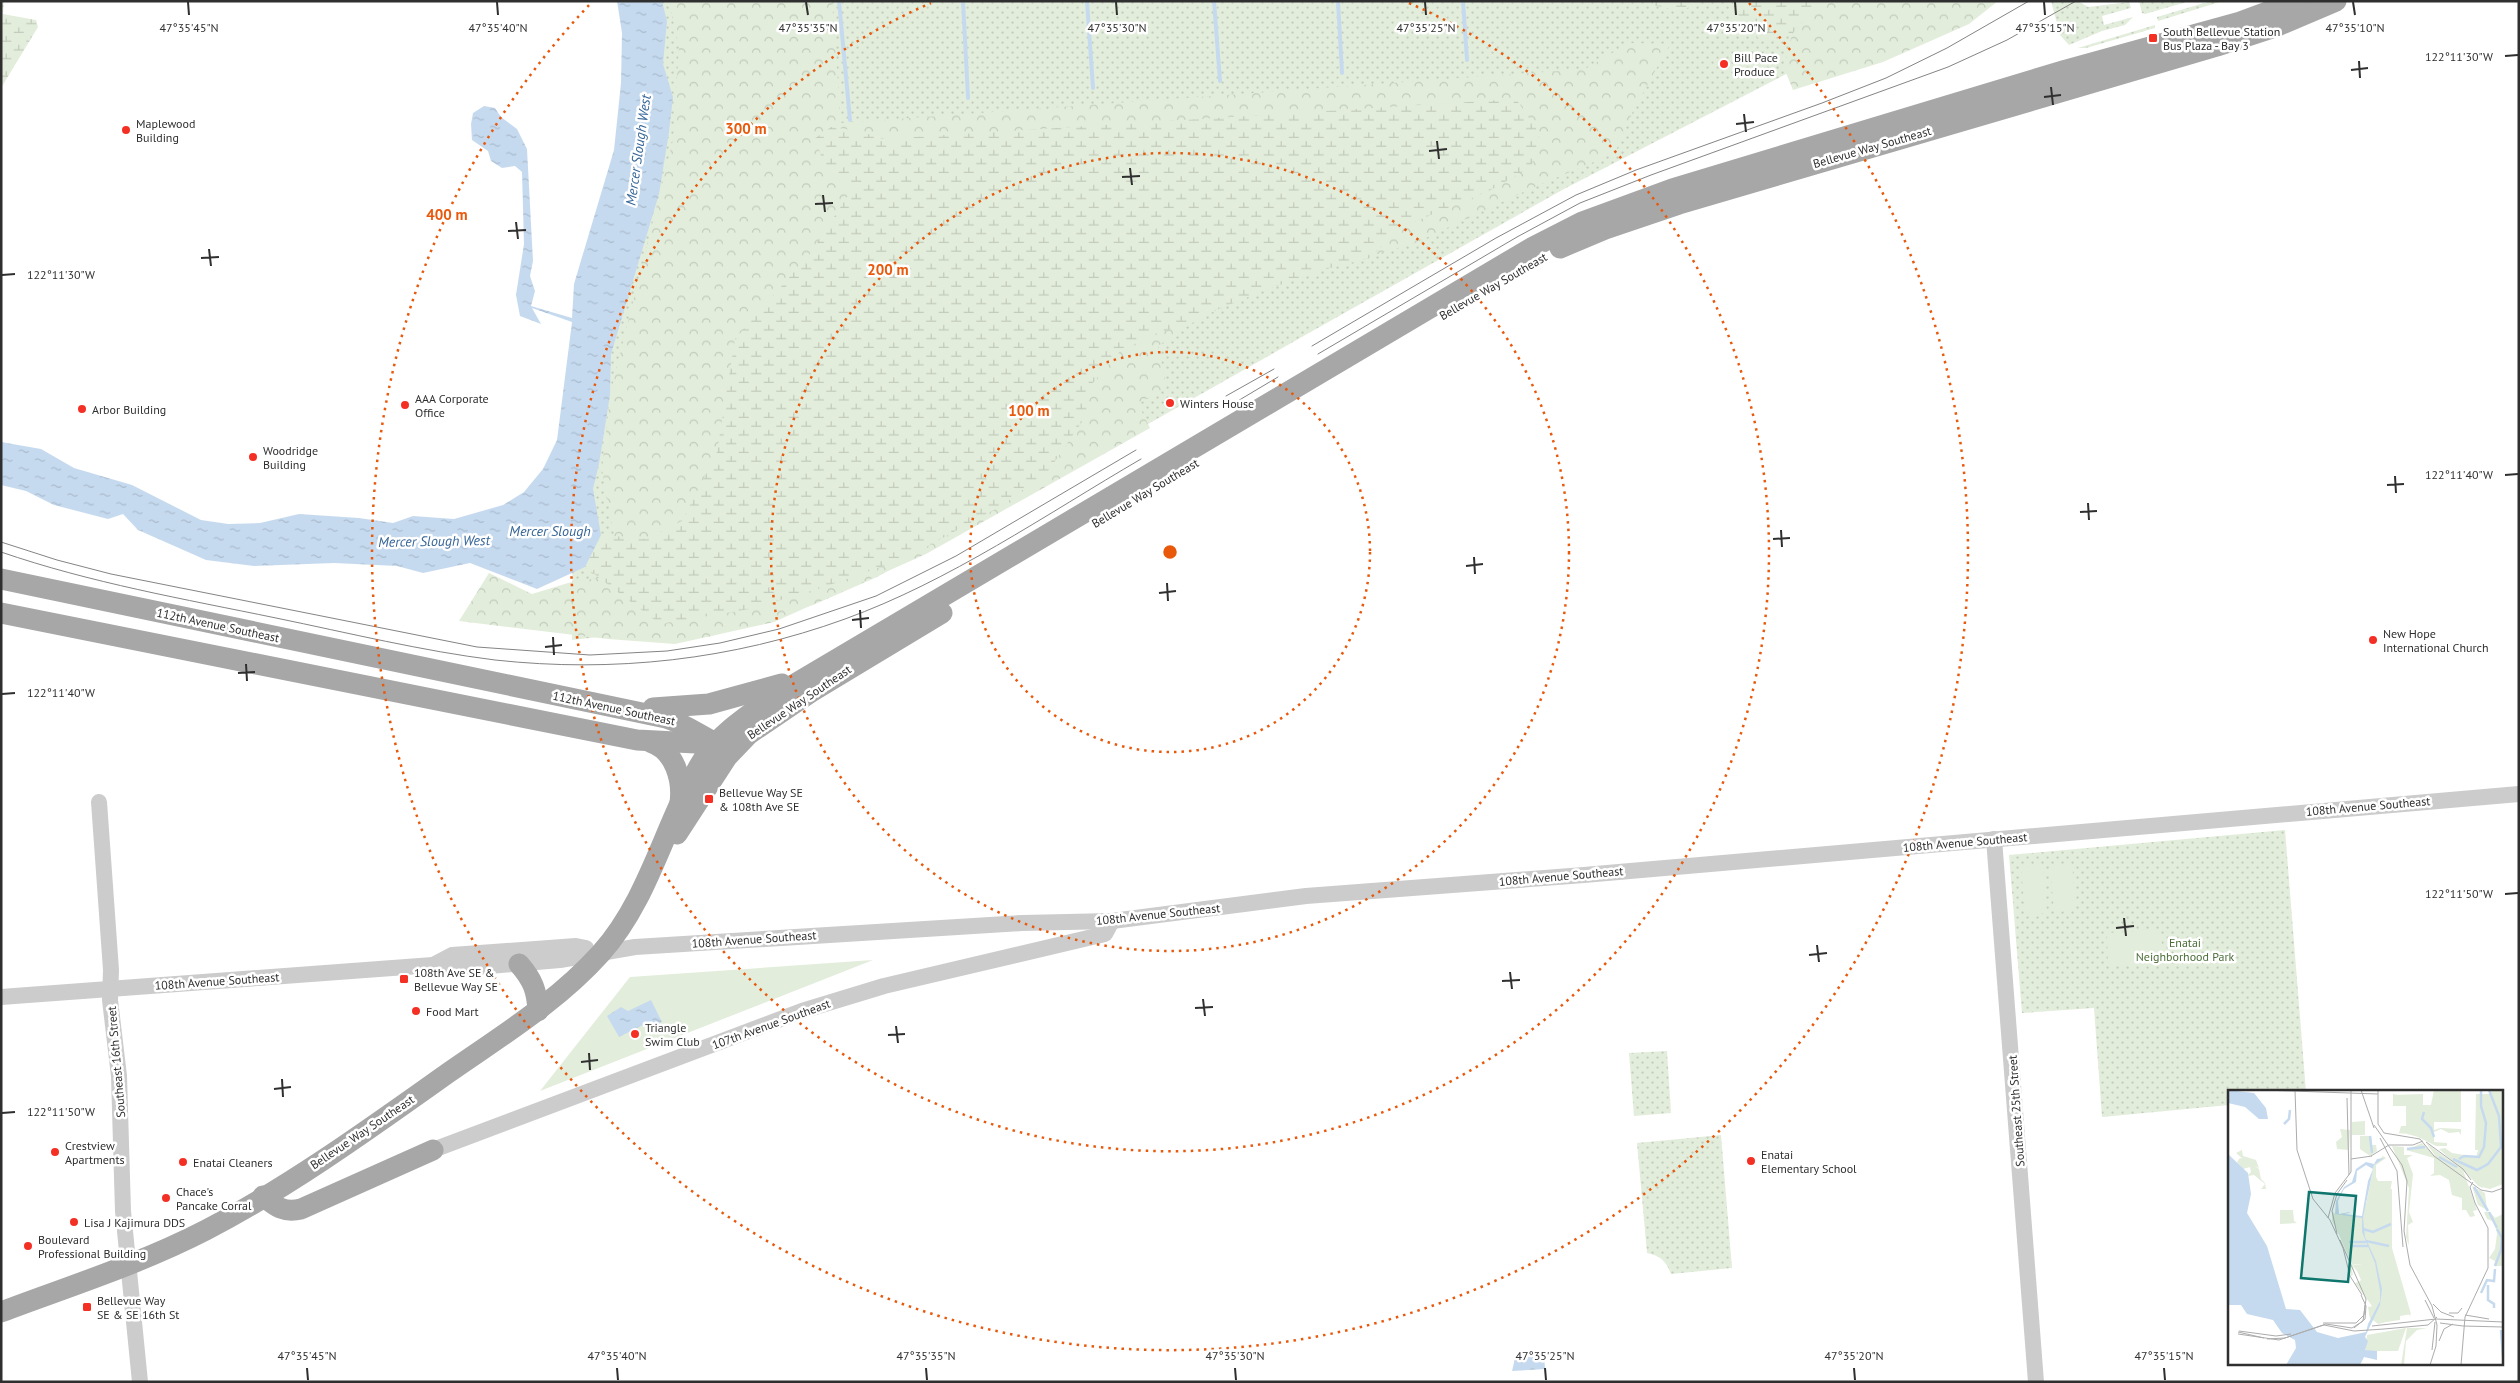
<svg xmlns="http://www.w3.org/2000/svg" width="2520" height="1383" font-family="'PT Sans',sans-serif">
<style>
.green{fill:url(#green-dots)}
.forest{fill:url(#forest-crowns)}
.wetland{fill:url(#wetland-marsh)}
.pitch{fill:#e3eddb}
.water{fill:url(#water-ripples)}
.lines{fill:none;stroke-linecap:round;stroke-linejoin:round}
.stream{stroke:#c6daef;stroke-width:4}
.minor{stroke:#ccc;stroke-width:16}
.major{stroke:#a7a7a7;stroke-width:21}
.tram{stroke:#848484;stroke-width:1}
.ticks{fill:none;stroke:#2f2f2f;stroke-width:2}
.ring{fill:none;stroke:#e8590c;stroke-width:2.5;stroke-dasharray:2.5 5}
.poi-dot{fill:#f42f23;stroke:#fff;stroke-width:2}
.labels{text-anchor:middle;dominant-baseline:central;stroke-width:5;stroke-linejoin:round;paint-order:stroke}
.poi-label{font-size:12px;fill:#2f2f2f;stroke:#fff;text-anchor:start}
.street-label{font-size:12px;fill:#2f2f2f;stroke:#fff}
.park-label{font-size:12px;fill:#4b6e38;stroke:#fff}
.water-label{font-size:14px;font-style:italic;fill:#366598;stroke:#fff}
.inset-river{fill:none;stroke:#c6daef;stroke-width:2.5}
.inset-road{fill:none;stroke:#acacac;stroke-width:1}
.view{fill:#0f766e;fill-opacity:0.15;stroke:#0f766e;stroke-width:2.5}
.inset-edge{fill:none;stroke:#2f2f2f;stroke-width:2.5}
.ticks-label{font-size:12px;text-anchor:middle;fill:#2f2f2f;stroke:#fff;stroke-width:5;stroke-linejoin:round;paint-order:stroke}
.centre{fill:#e8590c;stroke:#fff;stroke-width:2.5}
.ring-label{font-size:15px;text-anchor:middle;font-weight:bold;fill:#e8590c;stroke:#fff;stroke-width:5;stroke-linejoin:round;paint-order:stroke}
</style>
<defs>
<pattern id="green-dots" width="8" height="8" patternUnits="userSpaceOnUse" patternTransform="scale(1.25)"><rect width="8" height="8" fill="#e3eddb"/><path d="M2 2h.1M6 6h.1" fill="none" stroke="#c3ccbc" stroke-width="1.8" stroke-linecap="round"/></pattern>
<pattern id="forest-crowns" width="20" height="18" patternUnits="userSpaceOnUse" patternTransform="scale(1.25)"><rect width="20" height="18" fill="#e3eddb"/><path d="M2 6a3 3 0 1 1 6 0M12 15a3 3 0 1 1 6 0" fill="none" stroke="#c3ccbc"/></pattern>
<pattern id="wetland-marsh" width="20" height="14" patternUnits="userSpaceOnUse" patternTransform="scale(1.25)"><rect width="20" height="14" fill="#e3eddb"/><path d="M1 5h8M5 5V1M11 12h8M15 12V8" fill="none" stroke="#c3ccbc"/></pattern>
<pattern id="water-ripples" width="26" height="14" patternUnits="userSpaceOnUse" patternTransform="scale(1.25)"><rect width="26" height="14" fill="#c6daef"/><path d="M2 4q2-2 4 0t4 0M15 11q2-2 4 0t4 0" fill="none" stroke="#aabbcd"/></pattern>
</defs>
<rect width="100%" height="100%" fill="#fff"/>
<!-- green -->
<g class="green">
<polygon points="638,1 1927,1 1564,189 877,577 813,605 708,637 624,634 572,640 573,471"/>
<polygon points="2051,1 2078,1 2088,7 2129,2 2131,8 2102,16 2104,25 2133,17 2125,25 2102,31 2069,45 2060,35"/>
<polygon points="2139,1 2190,1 2145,14 2142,13"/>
<polygon points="2211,1 2223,1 2158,21 2157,17"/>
<polygon points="2155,25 2155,28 2086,48 2078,48"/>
<polygon points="2285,830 2306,1092 2229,1092 2229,1105 2102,1117 2094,1008 2022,1013 2009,855"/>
<polygon points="1667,1051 1671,1113 1634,1116 1629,1053"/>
<path d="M1721 1135 1732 1268 1671 1274C1666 1261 1661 1256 1647 1253L1637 1143Z"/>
</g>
<!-- forest -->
<g class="forest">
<polygon points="669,1 832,1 841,123 1585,69 1629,43 1670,44 1633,111 1615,153 1532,188 1415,243 1330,268 1262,291 1201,317 1158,346 1167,387 1138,404 1150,428 926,554 774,622 675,644 608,639 459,621 489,573 532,594 568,583 615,575 615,540 602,470 610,395 673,140 679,47"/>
<polygon points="1817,1 1998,1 1969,24 1883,62 1793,90 1784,68 1792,34 1817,4"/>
</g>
<!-- wetland -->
<g class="wetland">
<polygon points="1,1 4,1 3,14 36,20 38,27 1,88"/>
<polygon points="1653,1 1704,1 1680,11 1653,5"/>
<polygon points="1737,1 1817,1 1818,4 1792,34 1761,40 1728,16"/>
<polygon points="1516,99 1540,134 1531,167 1489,191 1399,228 1370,258 1330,268 1262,291 1122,349 1085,392 1088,413 1049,470 1003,505 906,558 824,587 750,609 660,624 585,567 601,535 646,539 682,521 717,452 735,339 809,255 851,191 826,168 814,139 831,127 859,131 883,139"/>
</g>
<!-- pitch -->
<g class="pitch">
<polygon points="2072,863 2076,910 2054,912 2050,865"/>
<polygon points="2043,865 2047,913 2025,915 2021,867"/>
<polygon points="2161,930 2163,963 2108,966 2107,933"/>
<polygon points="873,960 540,1091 630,977"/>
</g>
<!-- water -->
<g class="water">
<polygon points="617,1 662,1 667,21 663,64 673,97 669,132 659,194 611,354 610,395 599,464 593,489 601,535 585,567 537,589 470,563 423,573 397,566 334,563 254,566 206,560 138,530 123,514 108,519 54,505 26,491 1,485 1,442 41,449 74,468 132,485 201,520 228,524 260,523 299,514 359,518 393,523 413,516 454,519 503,505 524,492 543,469 557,440 572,322 532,308 541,324 520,316 516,295 524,244 522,172 515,166 502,168 491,161 488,151 472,140 471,124 473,113 484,106 495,108 501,117 517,129 527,149 533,261 530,276 535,291 531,306 572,318 574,284 614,150 621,83 622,33"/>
<polygon points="651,1000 662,1022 653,1026 649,1022 619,1037 607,1016 621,1007 628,1011"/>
<polygon points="1544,1353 1545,1369 1512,1371 1516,1354"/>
</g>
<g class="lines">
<!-- stream -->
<g class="stream">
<polyline points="839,1 850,120"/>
<polyline points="963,1 968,98"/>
<polyline points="1087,1 1093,88"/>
<polyline points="1214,1 1220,81"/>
<polyline points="1338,1 1342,73"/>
<polyline points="1463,1 1467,60"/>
</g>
<!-- minor -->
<g class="minor">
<polyline points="99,802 111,970 110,1000 119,1076 123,1211 140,1382"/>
<polyline points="1994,839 2036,1382"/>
<polyline points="433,965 452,955 576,946 586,948"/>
<polyline points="1,997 433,965 453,969 560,960 635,947 1022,923 1112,921 1306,896 1584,875 2519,794"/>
<polyline points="433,1150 802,1011 884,986 1105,934 1112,921"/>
</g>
<!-- major -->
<g class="major">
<polyline points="1560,248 1605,229 1679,204 2217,46 2275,27 2336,1"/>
<path d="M1 579 666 718C689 725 706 741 728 748"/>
<polyline points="1,613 637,740 715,744"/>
<polyline points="653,708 709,704 782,684"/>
<path d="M650 742C675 750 683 780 680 803"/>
<polyline points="677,834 727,757 749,734 811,692 942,613"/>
<path d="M519 964C533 980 537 991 538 1011"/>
<path d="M263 1196C276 1207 284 1213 301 1209L433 1150"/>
<path d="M1 1312C70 1286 140 1264 206 1230 289 1187 372 1127 448 1073 501 1036 557 1002 601 953 651 897 665 820 704 758 722 731 752 713 778 694L1533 247 1582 222 1672 189 2066 70 2240 22 2297 1"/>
</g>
<!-- tram -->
<g class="tram">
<polyline points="1312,346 1496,238 1576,195 1636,170 1822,103 1886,78 1947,48 2029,1"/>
<polyline points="1318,354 1517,237 1580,203 1651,175 1948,67 2007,40 2076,1"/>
<polyline points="1226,396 1274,369"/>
<polyline points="1231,405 1278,377"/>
<polyline points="1,542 57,560 111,574 477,647 590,655 667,651 720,643 779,629 876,596 956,556 1136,450"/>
<path d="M1 552C91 583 184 599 276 618 349 633 422 651 495 660 614 673 732 660 845 619 950 581 1045 515 1141 459"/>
</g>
</g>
<!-- ticks -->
<path class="ticks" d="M188 2 189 15M497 2 498 15M806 2 808 15M1116 2 1117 15M1425 2 1426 15M1735 2 1736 15M2044 2 2045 15M2353 2 2355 15M2505 56 2518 55M2359 61 2360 78M2351 70 2368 68M2051 87 2053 105M2044 97 2061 95M1744 114 1746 132M1736 124 1754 122M1437 141 1439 159M1429 151 1447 149M1130 168 1132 185M1122 177 1140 176M823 195 825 212M815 204 833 203M516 222 518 239M508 231 526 230M209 249 211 266M201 258 219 257M2 275 15 274M2505 475 2518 474M2395 476 2396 493M2387 485 2404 484M2088 503 2089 520M2080 512 2097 511M1781 530 1782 547M1773 539 1790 538M1474 557 1475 574M1466 566 1483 564M1167 583 1168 601M1159 593 1176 591M860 610 861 628M852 620 869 618M553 637 554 655M545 647 562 645M246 664 247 681M238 673 255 672M2 694 15 693M2505 894 2518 893M2124 918 2126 936M2116 928 2134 926M1817 945 1819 962M1809 955 1827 953M1510 972 1512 989M1502 981 1520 980M1203 999 1205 1016M1195 1008 1213 1007M896 1026 898 1043M888 1035 905 1034M589 1053 590 1070M581 1062 598 1060M282 1079 283 1097M274 1089 291 1087M2 1113 15 1112M307 1368 308 1380M617 1368 618 1380M926 1368 927 1380M1235 1368 1236 1380M1545 1368 1546 1380M1854 1368 1855 1380M2164 1368 2165 1380"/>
<!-- distance rings -->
<g class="ring">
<circle cx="1170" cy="552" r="200"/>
<circle cx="1170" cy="552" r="399"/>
<path d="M1409 3A599 599 0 1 1 931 3"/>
<path d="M1749 3A798 798 0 1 1 591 3"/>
</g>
<!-- markers -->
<g class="poi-dot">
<rect x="2148" y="33" width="10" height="10" rx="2.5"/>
<circle cx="1724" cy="64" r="5"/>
<circle cx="126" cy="130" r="5"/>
<circle cx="1170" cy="403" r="5"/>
<circle cx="405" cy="405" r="5"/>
<circle cx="82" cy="409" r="5"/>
<circle cx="253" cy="457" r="5"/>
<circle cx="2373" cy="640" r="5"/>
<rect x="704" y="794" width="10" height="10" rx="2.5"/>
<rect x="399" y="974" width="10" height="10" rx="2.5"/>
<circle cx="416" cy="1011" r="5"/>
<circle cx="635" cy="1034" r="5"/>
<circle cx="55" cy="1152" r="5"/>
<circle cx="1751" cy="1161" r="5"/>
<circle cx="183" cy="1162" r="5"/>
<circle cx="166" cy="1198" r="5"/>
<circle cx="74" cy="1222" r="5"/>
<circle cx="28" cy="1246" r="5"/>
<rect x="82" y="1302" width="10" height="10" rx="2.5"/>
</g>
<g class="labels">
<!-- poi labels -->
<g class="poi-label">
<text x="2163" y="31">South Bellevue Station<tspan x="2163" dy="14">Bus Plaza - Bay 3</tspan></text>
<text x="1734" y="57">Bill Pace<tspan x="1734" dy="14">Produce</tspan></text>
<text x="136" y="123">Maplewood<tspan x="136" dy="14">Building</tspan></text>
<text x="415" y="398">AAA Corporate<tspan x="415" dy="14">Office</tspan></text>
<text x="1180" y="403">Winters House</text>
<text x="92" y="409">Arbor Building</text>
<text x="263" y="450">Woodridge<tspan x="263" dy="14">Building</tspan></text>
<text x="2383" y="633">New Hope<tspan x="2383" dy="14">International Church</tspan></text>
<text x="719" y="792">Bellevue Way SE<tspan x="719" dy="14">&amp; 108th Ave SE</tspan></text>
<text x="414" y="972">108th Ave SE &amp;<tspan x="414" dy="14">Bellevue Way SE</tspan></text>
<text x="426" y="1011">Food Mart</text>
<text x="645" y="1027">Triangle<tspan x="645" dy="14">Swim Club</tspan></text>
<text x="65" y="1145">Crestview<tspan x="65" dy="14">Apartments</tspan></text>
<text x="1761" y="1154">Enatai<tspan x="1761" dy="14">Elementary School</tspan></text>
<text x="193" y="1162">Enatai Cleaners</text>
<text x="176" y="1191">Chace's<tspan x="176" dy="14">Pancake Corral</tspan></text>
<text x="84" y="1222">Lisa J Kajimura DDS</text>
<text x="38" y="1239">Boulevard<tspan x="38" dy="14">Professional Building</tspan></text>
<text x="97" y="1300">Bellevue Way<tspan x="97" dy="14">SE &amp; SE 16th St</tspan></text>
</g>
<!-- street labels -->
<g class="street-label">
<text transform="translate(1872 147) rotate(-16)">Bellevue Way Southeast</text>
<text transform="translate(1493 286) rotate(-30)">Bellevue Way Southeast</text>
<text transform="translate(1145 493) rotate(-31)">Bellevue Way Southeast</text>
<text transform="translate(218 625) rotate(12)">112th Avenue Southeast</text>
<text transform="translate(799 702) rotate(-34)">Bellevue Way Southeast</text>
<text transform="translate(614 708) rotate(12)">112th Avenue Southeast</text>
<text transform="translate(2368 806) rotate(-5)">108th Avenue Southeast</text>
<text transform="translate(1965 842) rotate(-5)">108th Avenue Southeast</text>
<text transform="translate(1561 876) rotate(-5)">108th Avenue Southeast</text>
<text transform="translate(1158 914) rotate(-6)">108th Avenue Southeast</text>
<text transform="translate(754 939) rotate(-4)">108th Avenue Southeast</text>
<text transform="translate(217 981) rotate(-4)">108th Avenue Southeast</text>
<text transform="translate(771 1024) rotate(-20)">107th Avenue Southeast</text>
<text transform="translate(116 1062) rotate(-95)">Southeast 16th Street</text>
<text transform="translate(2016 1111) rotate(-94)">Southeast 25th Street</text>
<text transform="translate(362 1132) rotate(-34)">Bellevue Way Southeast</text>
</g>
<!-- park labels -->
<g class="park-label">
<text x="2185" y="942">Enatai<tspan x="2185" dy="14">Neighborhood Park</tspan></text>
</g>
<!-- water labels -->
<g class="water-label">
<text transform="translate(638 150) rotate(-82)">Mercer Slough West</text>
<text x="550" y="531">Mercer Slough</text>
<text transform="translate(434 541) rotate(-1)">Mercer Slough West</text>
</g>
</g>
<!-- overview -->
<g transform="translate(2228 1090)">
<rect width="275" height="275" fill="#fff"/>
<path d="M206 0H233V32H206V55L198 49 179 44 178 16H165V5L195 4V15H203ZM261 0H275V94L262 99 250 96 223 64 250 67 254 60H247L248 4H261ZM112 39 122 40 121 60 109 59 108 52 114 47ZM142 99H164V158L183 224 172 226V230L149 233 142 228 144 216 127 193 133 191 134 179 129 181 125 176 127 185 123 176 125 185 123 186 120 176 134 174 123 173 104 128V123L135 127ZM52 120H65L66 131 69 133 52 134ZM178 238 170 261H137L139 245Z" fill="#e3eddb"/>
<path d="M218 0H233V32H206V40L212 38 233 39V45L231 42 221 43 213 39 206 42V52L219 53V56H208L184 44 165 43H171L173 36H178V16H165V4L175 6 177 16 182 11 192 14 195 5V22L206 23 207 18 220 16 224 8ZM248 14 255 30 275 32V93L270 78 274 66V57L269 50 271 38 266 39 261 46 262 36 249 35ZM194 53 209 68 198 53 235 80 249 120 245 121 247 126 242 127 238 120H234V108L224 105 221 90 212 85 202 86 206 83V68L178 60ZM164 56 176 57V65H185L179 68 185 84 181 122 185 132 180 135 181 156 178 147 181 98ZM14 60 15 66 28 70 31 78 27 76 31 79 33 89 37 93 38 99H33L37 94 26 85 19 86 23 82 22 77 15 79 9 72 12 68 15 69 8 63ZM155 66 158 68 148 75V87L150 91H164L160 113V117L164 116 160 133 163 134V157L175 210 183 226 170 218 163 231 150 234 144 228 152 215 154 199 148 170 137 146 135 127 138 113 141 117 139 110 146 75ZM158 116 156 131H150L145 118ZM105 120 106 125 134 128V139L131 134 121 135V163L104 131ZM256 122H262L267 128 275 124V176H266L267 171 261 168 267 159 269 144 267 132 259 129ZM143 165 149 182 135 174 122 175 120 167H133L142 172ZM133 178 142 192 151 193 152 209 142 229 140 217 146 216 133 200 134 194 131 192 133 190 129 181ZM179 238H199L189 240 178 251 176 275H173Z" fill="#e3eddb" fill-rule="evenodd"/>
<path d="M132 46H143L144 55H148L149 61 142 66 132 59ZM254 47H259L255 63 266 62 269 55 272 57 260 77 261 90 254 98 211 59 217 58 224 63 248 67ZM244 96 257 103 259 120 250 115ZM158 116 156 131 140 128 143 119ZM107 124 121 134 119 158 105 132ZM138 134H153L157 142H141Z" fill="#e3eddb"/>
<path d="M137 31V45H124V32Z" fill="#e3eddb"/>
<path d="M0 0 26 3 38 18 40 29H31L17 17 0 13ZM0 64 20 83 23 104 19 123 39 156 58 219 72 220 89 242 110 248 138 242 140 234 152 211V201L147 173 134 142V128L107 124 108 111 116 97 124 92 128 79 138 72 146 74 149 69 156 68 146 75 135 128 137 147 148 171 154 199 152 215 137 247 140 251 137 260 149 261V270L136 267 132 275H58L68 258 67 250 54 243 45 230 19 224 13 215H0ZM138 75 145 79 140 91 134 126 116 124 121 123 122 122 111 124 110 111 116 99 128 92 129 81Z" fill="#c6daef" fill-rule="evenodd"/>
<path class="inset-river" d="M196 22 194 29 203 38 206 47M56 34 61 29 62 20M142 46 144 63M179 59 197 57M211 67 229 77M225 69 249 80 260 74 273 57 271 26 261 0M231 69 236 66 251 67 256 57 258 33 253 16V1M246 97 260 121M261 122 269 138M135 139 145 142 163 134M138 151 161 156M121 152H138M122 156H140M267 176 273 160 274 148 269 139M260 195V210L266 214V218M253 203 259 190 266 191 267 179M273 240 275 267"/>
<path class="inset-road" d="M34 0 150 4M67 0 69 60 85 109 102 130 115 158 122 186 134 205M133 0 146 38M150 0V34L156 43 192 49 206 66 253 100 264 102 275 98M119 8 121 85M146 35 174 75 179 91 176 141 182 175 204 216 209 235 208 256 202 275M152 48 169 81 175 157M198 52 235 79 243 90M143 66 161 55H185L195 51M123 69 144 66M100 128 107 103 123 82V0M109 144 104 121 109 104 119 90M197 210 206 228M205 214 213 222 226 227M221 223H230L234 218M237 225 261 229M95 233H128L136 225 137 215M212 233 235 236M144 236 208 229 275 232M235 236 275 237M126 238 137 229 138 216 133 205M11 241 48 246 63 244M10 242 36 248M10 244 51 250 96 235 126 241 156 239 200 235 209 227M39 249 57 248 98 234 124 238 135 231 138 209 112 150M211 251 216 239 225 234M204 260 207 232M233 275 237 227 260 178V138L247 113 242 97 245 92"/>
<path class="view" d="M81 102 128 106 120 192 73 188Z"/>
<rect width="275" height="275" class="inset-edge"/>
</g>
<g class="ticks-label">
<text x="189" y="32">47°35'45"N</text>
<text x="498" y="32">47°35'40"N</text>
<text x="808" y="32">47°35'35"N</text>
<text x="1117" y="32">47°35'30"N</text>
<text x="1426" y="32">47°35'25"N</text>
<text x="1736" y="32">47°35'20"N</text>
<text x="2045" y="32">47°35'15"N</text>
<text x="2355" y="32">47°35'10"N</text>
<text x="2459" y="61">122°11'30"W</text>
<text x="61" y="279">122°11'30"W</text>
<text x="2459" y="479">122°11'40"W</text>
<text x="61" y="697">122°11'40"W</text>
<text x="2459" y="898">122°11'50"W</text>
<text x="61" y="1116">122°11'50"W</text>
<text x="307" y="1360">47°35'45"N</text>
<text x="617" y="1360">47°35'40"N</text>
<text x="926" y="1360">47°35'35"N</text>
<text x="1235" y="1360">47°35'30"N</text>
<text x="1545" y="1360">47°35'25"N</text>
<text x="1854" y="1360">47°35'20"N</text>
<text x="2164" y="1360">47°35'15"N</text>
</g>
<circle cx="1170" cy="552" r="8" class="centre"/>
<g class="ring-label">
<text x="746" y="134">300 m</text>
<text x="447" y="220">400 m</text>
<text x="888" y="275">200 m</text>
<text x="1029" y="416">100 m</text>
</g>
<!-- border -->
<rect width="2520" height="1383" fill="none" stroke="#2f2f2f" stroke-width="5"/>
</svg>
